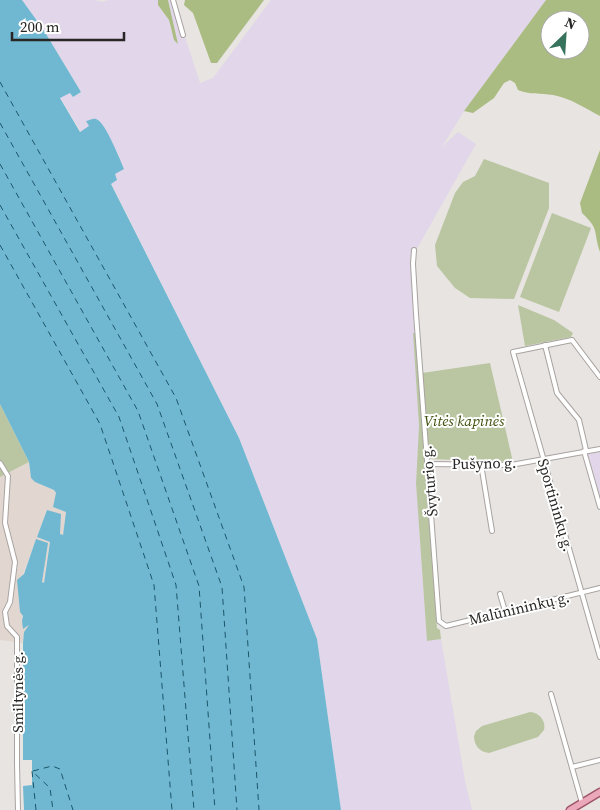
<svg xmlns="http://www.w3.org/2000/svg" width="600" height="810" font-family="'Source Serif 4',serif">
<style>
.built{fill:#e2d7d0}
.industrial{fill:#e1d6ea}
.green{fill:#bac6a2}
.forest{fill:#aabc81;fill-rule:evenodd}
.water{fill:#70b8d2}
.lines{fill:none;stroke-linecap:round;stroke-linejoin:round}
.ferry{stroke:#1b5669;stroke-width:1;stroke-dasharray:6 5;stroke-linecap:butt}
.minor-casing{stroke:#a8a3a0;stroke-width:6}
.primary-casing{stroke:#9e5569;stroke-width:9}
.minor{stroke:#fff;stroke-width:4}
.primary{stroke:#eba8bb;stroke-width:6}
.labels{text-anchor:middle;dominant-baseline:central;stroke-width:4;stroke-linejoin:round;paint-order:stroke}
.park-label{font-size:15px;font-style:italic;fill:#3e4e0b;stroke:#fff}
.street-label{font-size:15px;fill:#282726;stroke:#fff}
</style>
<rect width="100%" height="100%" fill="#e8e4e1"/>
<!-- built -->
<polygon class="built" points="29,462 30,473 35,482 54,490 66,512 63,535 60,534 47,510 37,537 50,542 44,583 42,582 36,540 22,577 22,614 23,619 29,625 24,632 23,643 0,640 0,477"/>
<!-- industrial -->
<g class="industrial">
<polygon points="22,0 95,0 102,2 109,0 158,0 158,5 169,20 171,30 178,43 168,0 173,0 200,83 213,78 271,0 546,0 464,111 442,147 458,132 476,144 415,252 410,256 419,426 416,483 427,641 441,639 465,781 472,810 341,810 317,639 239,438 111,183 119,156 99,120 87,122 90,126 81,132 60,97 70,93 73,97 81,92 43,29"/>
<polygon points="600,452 600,496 588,454"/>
</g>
<!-- green -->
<g class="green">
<polygon points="484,159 549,183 549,208 514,299 470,298 455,288 437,266 435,245 455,193 463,182 475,176"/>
<polygon points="552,213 591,228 559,312 520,297"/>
<polygon points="518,305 554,320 573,333 571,337 525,346"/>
<polygon points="413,333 415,333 437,628 440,630 441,639 427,641 416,483 419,426"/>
<polygon points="490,363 513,462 428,459 422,373"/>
<polygon points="0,404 29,462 0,477"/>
<path d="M530 712C540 713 546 721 544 730L538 737 489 753C479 752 474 745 474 736L476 731 482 726Z"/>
</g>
<!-- forest -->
<g class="forest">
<polygon points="158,0 168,0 178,44 174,40 169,20 158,5"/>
<polygon points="185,0 264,0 217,63 211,63 193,13 184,5"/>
<path d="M546 0H600V116C585 108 570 98 553 95 541 93 529 95 518 90L515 83 510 80 504 83 494 98 473 113 464 111ZM550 20H580V50H550Z"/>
<path d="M600 150V252C593 231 600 230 582 213L580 203Z"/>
</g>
<!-- water -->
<path class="water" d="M0 0H22L43 29 81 92 73 97 70 93 60 98 80 132 89 126 86 121C90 120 94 117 98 120 106 125 120 159 124 169L115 174 117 180 111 184 239 438 317 639 341 810H24L23 786 32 785V760H23V643L24 632 29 625 23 629 22 621 23 616 20 612 17 580 24 574 36 539 48 543 42 582 44 583 50 542 37 537 47 510 61 514 60 534 63 535 66 512 53 507 56 493 54 490 35 482 31 478 29 462 0 404Z"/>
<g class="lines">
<!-- ferry -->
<g class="ferry">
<polyline points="0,82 176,398 244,587 259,810"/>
<polyline points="0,123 157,404 222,587 237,810"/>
<polyline points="0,164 138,411 199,586 215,810"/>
<polyline points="0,205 119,417 176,585 194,810"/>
<polyline points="0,245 100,424 154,585 172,810"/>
<polyline points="33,771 52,766 60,769 73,810"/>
<polyline points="36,810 32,771 50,788 53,810"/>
</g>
<defs>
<g id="minor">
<polyline points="173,0 183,35"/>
<polyline points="414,250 413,264 416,314 439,621 446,626 600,588"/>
<polyline points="545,345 557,393 579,420 586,450"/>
<polyline points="600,377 572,340 513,352 600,657"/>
<polyline points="584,451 600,507"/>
<polyline points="0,463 8,476 5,523 15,562 10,602 5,612 7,626 17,637 17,764 18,810"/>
<polyline points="427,464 511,465 600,449"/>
<polyline points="481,464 492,531"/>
<polyline points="500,594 505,611"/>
<polyline points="551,694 582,803"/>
<polyline points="572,767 600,760"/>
</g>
<polyline id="primary" points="570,810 600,792"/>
</defs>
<!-- minor casing -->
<use href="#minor" class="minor-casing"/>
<!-- primary casing -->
<use href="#primary" class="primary-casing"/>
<!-- minor -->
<use href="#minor" class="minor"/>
<!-- primary -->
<use href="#primary" class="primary"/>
</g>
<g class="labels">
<!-- park labels -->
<g class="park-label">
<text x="464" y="420">Vitės kapinės</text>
</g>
<!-- street labels -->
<g class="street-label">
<text transform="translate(484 463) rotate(-1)">Pušyno g.</text>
<text transform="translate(429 481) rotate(-95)">Švyturio g.</text>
<text transform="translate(556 505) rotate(74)">Sportininkų g.</text>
<text transform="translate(519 608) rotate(-13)">Malūnininkų g.</text>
<text transform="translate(17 692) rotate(-90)">Smiltynės g.</text>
</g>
</g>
<!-- north arrow -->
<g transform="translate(565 35) rotate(25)"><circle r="24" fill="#ffffff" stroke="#a9a9a8"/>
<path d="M0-4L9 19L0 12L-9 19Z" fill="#37725c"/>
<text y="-8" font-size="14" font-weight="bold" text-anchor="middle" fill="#282726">N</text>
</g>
<!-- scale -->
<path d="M12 32v8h112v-8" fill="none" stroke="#282726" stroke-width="2.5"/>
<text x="20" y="32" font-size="15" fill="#282726" stroke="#ffffff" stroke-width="4" paint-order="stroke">200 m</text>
</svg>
